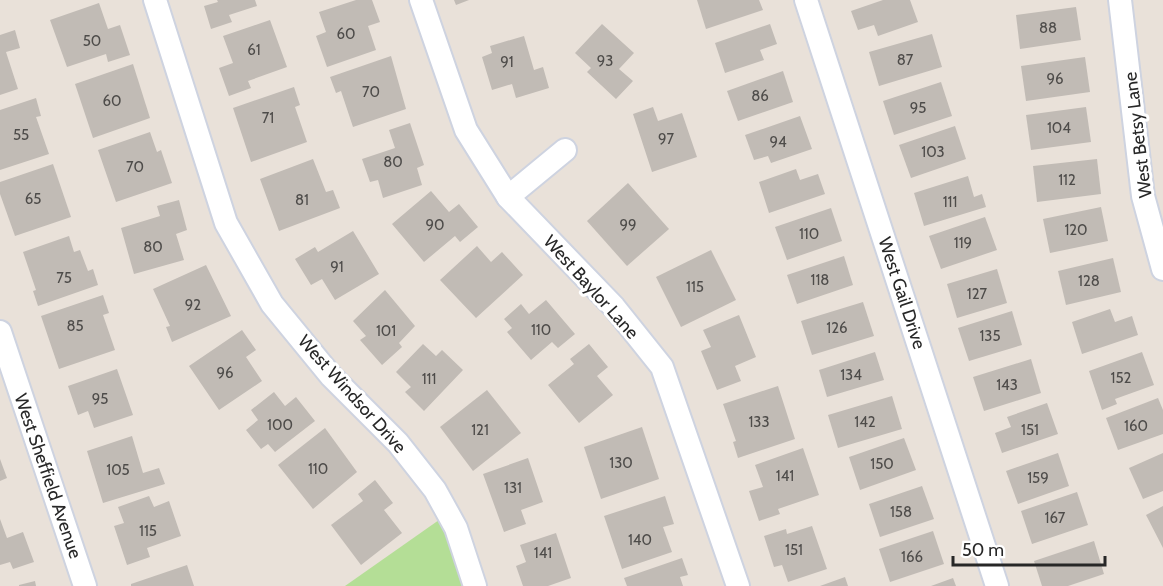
<svg xmlns="http://www.w3.org/2000/svg" width="1163" height="586" font-family="Cabin,sans-serif">
<style>
.green{fill:#b4de96}
.building{fill:#c1bbb5}
.lines{fill:none;stroke-linecap:round;stroke-linejoin:round}
.minor-casing{stroke:#ced3e0;stroke-width:26}
.minor{stroke:#fff;stroke-width:22}
.labels{text-anchor:middle;dominant-baseline:central;stroke-width:6;stroke-linejoin:round;paint-order:stroke}
.number-label{font-size:15px;fill:#4e4c4a}
.street-label{font-size:18px;fill:#272727;stroke:#fff}
</style>
<rect width="100%" height="100%" fill="#e9e1d9"/>
<!-- green -->
<polygon class="green" points="439,520 450,538 466,586 345,586"/>
<!-- building -->
<g class="building">
<polygon points="217,0 255,0 257,6 229,15 232,22 211,29 204,6 218,2"/>
<polygon points="356,0 372,0 380,22 368,26 376,50 327,67 316,36 326,32 319,12"/>
<polygon points="454,0 469,0 456,5"/>
<polygon points="697,0 759,0 763,10 706,29"/>
<polygon points="883,0 910,0 918,22 878,36 874,25 858,30 851,11"/>
<polygon points="99,3 108,29 120,25 130,55 108,62 106,54 67,67 50,20"/>
<polygon points="1076,7 1081,40 1020,49 1016,15"/>
<polygon points="270,20 287,67 248,81 251,88 229,96 219,68 233,63 223,36"/>
<polygon points="602,24 634,53 619,69 633,81 616,99 587,72 591,68 575,53"/>
<polygon points="770,24 777,44 760,50 764,60 725,73 715,43"/>
<polygon points="15,30 20,48 6,52 18,89 0,95 0,35"/>
<polygon points="932,34 942,67 879,86 869,52"/>
<polygon points="524,36 534,70 543,67 549,88 516,98 512,84 492,90 482,57 492,53 490,46"/>
<polygon points="391,56 406,109 353,127 341,91 336,93 330,77"/>
<polygon points="1085,57 1090,92 1026,101 1021,66"/>
<polygon points="133,64 150,118 93,138 75,84"/>
<polygon points="783,71 793,102 738,121 727,91"/>
<polygon points="941,82 952,116 894,135 883,101"/>
<polygon points="294,87 300,105 295,107 307,142 251,162 233,108"/>
<polygon points="36,98 41,116 36,117 49,154 0,170 0,110"/>
<polygon points="653,107 658,121 682,113 697,157 652,172 633,114"/>
<polygon points="1086,107 1091,142 1031,150 1026,115"/>
<polygon points="800,116 812,149 771,163 768,156 754,160 745,135"/>
<polygon points="410,123 424,165 417,168 422,185 383,198 378,180 370,182 362,159 395,148 389,130"/>
<polygon points="955,126 966,159 911,178 899,145"/>
<polygon points="150,132 157,152 161,150 172,183 116,202 98,150"/>
<polygon points="313,159 326,192 333,190 340,208 279,231 260,179"/>
<polygon points="1097,159 1101,194 1037,202 1033,166"/>
<polygon points="53,164 71,217 15,236 0,194 0,182"/>
<polygon points="796,169 800,180 818,174 825,194 769,213 759,182"/>
<polygon points="968,176 974,197 982,194 986,207 924,226 914,193"/>
<polygon points="628,183 669,229 627,266 587,221"/>
<polygon points="431,191 449,212 459,204 478,227 460,242 455,236 424,262 392,224"/>
<polygon points="179,200 187,230 176,234 184,260 134,274 121,228 160,216 157,206"/>
<polygon points="1101,207 1108,241 1050,253 1043,219"/>
<polygon points="831,208 842,241 787,260 775,227"/>
<polygon points="985,217 997,250 941,269 929,236"/>
<polygon points="353,231 379,274 335,300 322,279 311,285 295,259 315,247 318,252"/>
<polygon points="69,236 74,252 80,250 88,271 93,269 98,285 38,306 33,291 36,290 23,252"/>
<polygon points="477,246 491,262 502,252 523,275 476,318 440,280"/>
<polygon points="711,250 736,300 681,327 656,277"/>
<polygon points="844,256 853,285 797,304 787,275"/>
<polygon points="1113,258 1121,292 1066,305 1058,271"/>
<polygon points="206,265 231,316 172,342 166,327 170,326 153,289"/>
<polygon points="997,269 1007,303 957,318 947,284"/>
<polygon points="385,290 415,326 399,343 402,347 382,365 360,340 366,336 353,321"/>
<polygon points="103,295 109,313 103,315 115,350 59,369 41,316"/>
<polygon points="546,300 575,334 558,348 552,342 531,360 507,332 512,328 504,319 521,304 529,314"/>
<polygon points="863,302 874,336 812,355 801,321"/>
<polygon points="1110,309 1115,322 1132,316 1138,335 1082,354 1072,322"/>
<polygon points="1012,311 1022,345 969,361 958,328"/>
<polygon points="739,315 756,357 735,366 741,381 717,390 701,351 711,347 703,330"/>
<polygon points="242,330 256,350 246,357 262,381 219,410 189,366"/>
<polygon points="423,344 436,356 442,350 463,370 424,411 405,392 411,387 396,372"/>
<polygon points="589,344 608,367 597,376 613,395 579,423 548,385 574,364 570,359"/>
<polygon points="875,352 884,380 827,397 819,370"/>
<polygon points="1142,352 1154,385 1115,399 1117,404 1102,410 1089,371"/>
<polygon points="1031,359 1041,393 984,411 973,377"/>
<polygon points="117,369 133,415 94,428 88,411 78,415 68,386"/>
<polygon points="778,386 795,439 738,458 733,442 736,441 723,404"/>
<polygon points="487,390 521,433 473,471 440,427"/>
<polygon points="274,392 285,406 296,397 315,421 275,452 268,444 261,449 246,430 258,420 251,410"/>
<polygon points="892,396 902,429 838,448 828,415"/>
<polygon points="1158,398 1163,410 1163,434 1118,450 1106,418"/>
<polygon points="1047,403 1058,434 1002,453 995,433 1011,427 1007,417"/>
<polygon points="642,427 659,479 601,499 584,447"/>
<polygon points="325,428 357,472 313,509 278,465"/>
<polygon points="132,436 143,473 159,468 165,484 103,503 87,451"/>
<polygon points="904,438 916,470 860,490 849,457"/>
<polygon points="803,448 819,495 778,509 780,514 759,521 749,491 763,487 755,465"/>
<polygon points="1058,453 1069,486 1018,504 1006,471"/>
<polygon points="1163,453 1163,491 1143,499 1129,468"/>
<polygon points="528,458 543,502 521,510 526,524 504,532 483,474"/>
<polygon points="0,459 7,478 0,481"/>
<polygon points="375,480 393,503 384,510 402,533 361,565 331,525 363,501 358,494"/>
<polygon points="922,486 934,519 880,537 869,504"/>
<polygon points="1077,492 1088,525 1032,544 1021,511"/>
<polygon points="149,496 154,507 169,501 181,536 147,548 150,557 127,565 114,526 124,523 118,507"/>
<polygon points="665,496 674,524 663,527 672,552 622,569 604,516"/>
<polygon points="1163,506 1163,548 1146,515"/>
<polygon points="0,519 7,538 23,532 34,562 13,569 10,562 0,565"/>
<polygon points="812,526 827,569 788,582 782,565 774,567 764,536 786,529 787,534"/>
<polygon points="933,531 944,564 890,582 879,549"/>
<polygon points="556,533 571,578 548,586 523,586 516,566 526,562 520,545"/>
<polygon points="1094,541 1104,574 1068,586 1042,586 1034,561"/>
<polygon points="682,558 688,575 680,577 683,586 627,586 624,578"/>
<polygon points="187,565 194,586 131,586 131,584"/>
<polygon points="845,577 848,586 820,586"/>
<polygon points="953,578 956,586 931,586"/>
<polygon points="35,581 36,586 19,586 19,585"/>
</g>
<g class="lines">
<defs>
<g id="minor">
<polyline points="155,0 226,223 272,304 331,376 398,443 435,490 456,528 475,586"/>
<polyline points="421,0 466,130 508,197 614,307 662,367 738,586"/>
<polyline points="806,0 997,586"/>
<polyline points="1120,0 1143,196 1163,269"/>
<polyline points="508,197 565,150"/>
<polyline points="0,332 85,586"/>
</g>
</defs>
<!-- minor casing -->
<use href="#minor" class="minor-casing"/>
<!-- minor -->
<use href="#minor" class="minor"/>
</g>
<g class="labels">
<!-- number labels -->
<g class="number-label">
<text x="1048" y="28">88</text>
<text x="346" y="34">60</text>
<text x="92" y="41">50</text>
<text x="254" y="50">61</text>
<text x="905" y="60">87</text>
<text x="605" y="61">93</text>
<text x="507" y="62">91</text>
<text x="1055" y="79">96</text>
<text x="371" y="92">70</text>
<text x="760" y="96">86</text>
<text x="112" y="101">60</text>
<text x="918" y="108">95</text>
<text x="268" y="118">71</text>
<text x="1059" y="128">104</text>
<text x="21" y="135">55</text>
<text x="666" y="139">97</text>
<text x="778" y="142">94</text>
<text x="933" y="152">103</text>
<text x="393" y="162">80</text>
<text x="135" y="167">70</text>
<text x="1067" y="180">112</text>
<text x="33" y="199">65</text>
<text x="302" y="200">81</text>
<text x="950" y="202">111</text>
<text x="435" y="225">90</text>
<text x="628" y="225">99</text>
<text x="1076" y="230">120</text>
<text x="809" y="234">110</text>
<text x="963" y="243">119</text>
<text x="153" y="247">80</text>
<text x="337" y="267">91</text>
<text x="64" y="278">75</text>
<text x="820" y="280">118</text>
<text x="1089" y="281">128</text>
<text x="695" y="287">115</text>
<text x="977" y="294">127</text>
<text x="193" y="305">92</text>
<text x="75" y="326">85</text>
<text x="837" y="328">126</text>
<text x="541" y="330">110</text>
<text x="386" y="331">101</text>
<text x="990" y="336">135</text>
<text x="225" y="373">96</text>
<text x="851" y="375">134</text>
<text x="1121" y="378">152</text>
<text x="429" y="379">111</text>
<text x="1007" y="385">143</text>
<text x="100" y="399">95</text>
<text x="759" y="422">133</text>
<text x="865" y="422">142</text>
<text x="280" y="425">100</text>
<text x="1136" y="426">160</text>
<text x="480" y="430">121</text>
<text x="1030" y="430">151</text>
<text x="621" y="463">130</text>
<text x="882" y="464">150</text>
<text x="318" y="469">110</text>
<text x="118" y="470">105</text>
<text x="785" y="476">141</text>
<text x="1038" y="478">159</text>
<text x="513" y="488">131</text>
<text x="901" y="512">158</text>
<text x="1055" y="518">167</text>
<text x="148" y="531">115</text>
<text x="640" y="540">140</text>
<text x="794" y="550">151</text>
<text x="543" y="553">141</text>
<text x="912" y="557">166</text>
</g>
<!-- street labels -->
<g class="street-label">
<text transform="translate(1138 135) rotate(-97)">West Betsy Lane</text>
<text transform="translate(591 287) rotate(48)">West Baylor Lane</text>
<text transform="translate(902 293) rotate(72)">West Gail Drive</text>
<text transform="translate(352 394) rotate(48)">West Windsor Drive</text>
<text transform="translate(48 476) rotate(71)">West Sheffield Avenue</text>
</g>
</g>
<!-- scale -->
<path d="M953 556v9h152v-9" fill="none" stroke="#272727" stroke-width="3"/>
<text x="962" y="556" font-size="18" fill="#272727" stroke="#ffffff" stroke-width="4.5" paint-order="stroke">50 m</text>
</svg>
